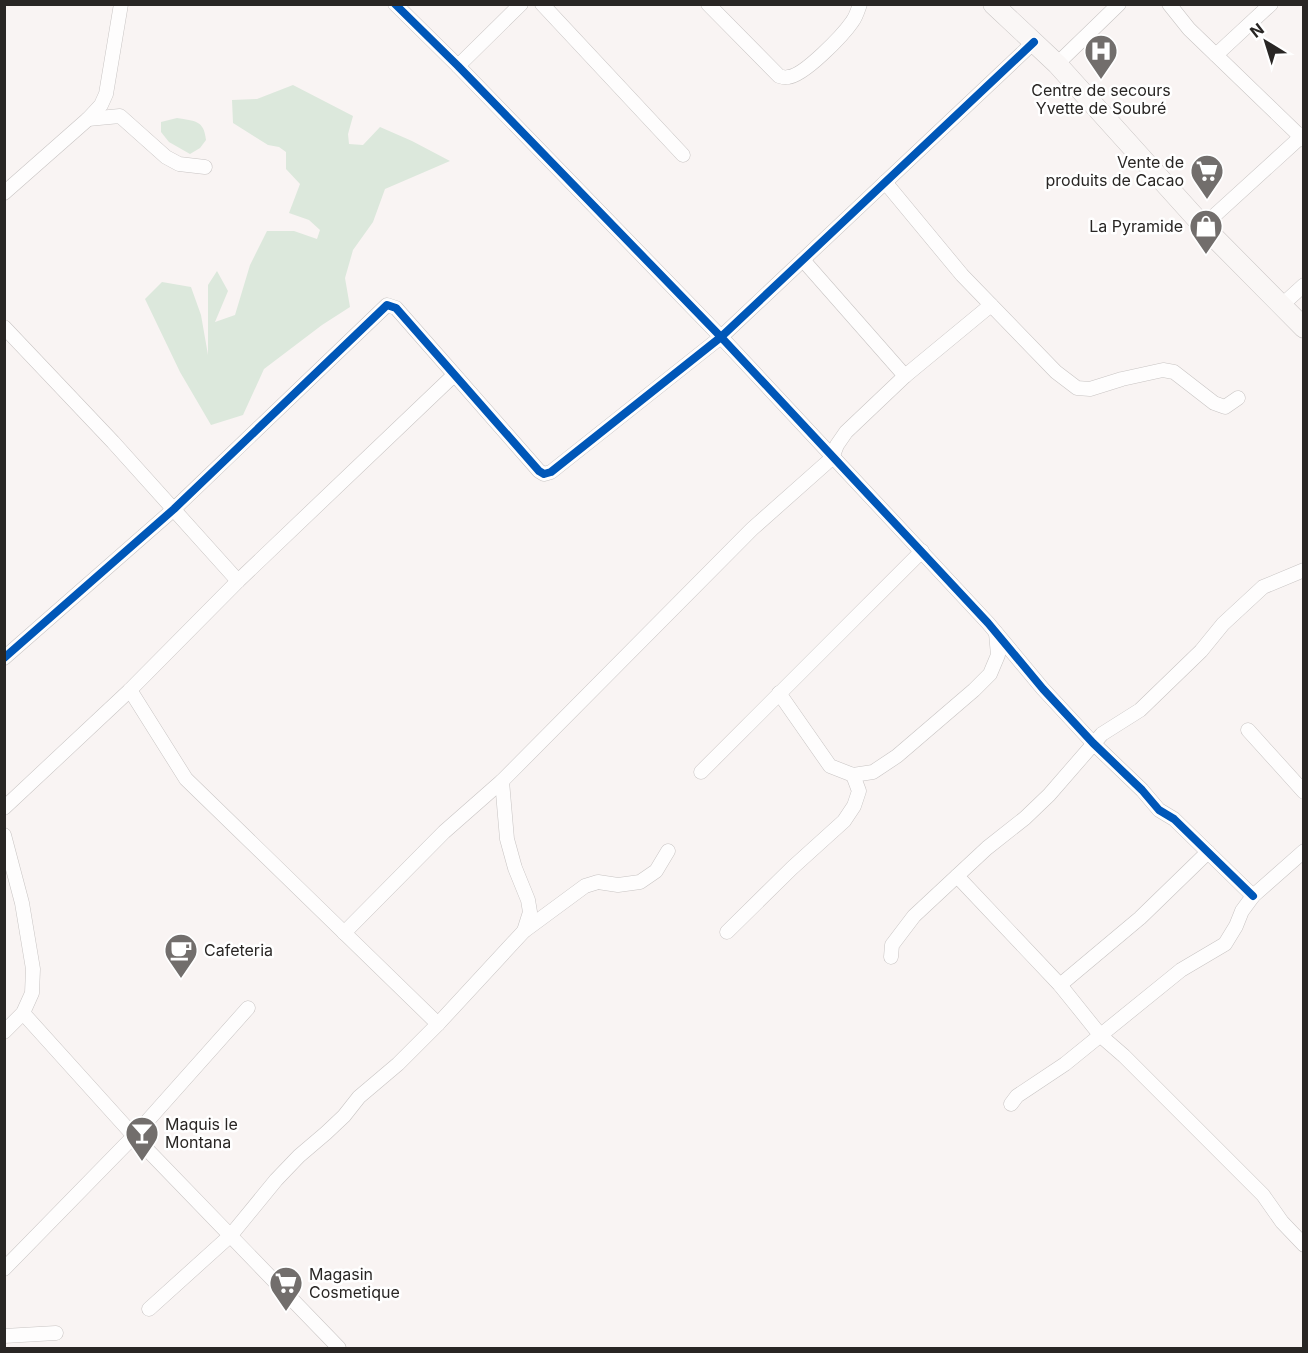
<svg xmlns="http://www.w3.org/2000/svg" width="1308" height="1353" font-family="Inter,sans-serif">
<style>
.green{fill:#dce8dc}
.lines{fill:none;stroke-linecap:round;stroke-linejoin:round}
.minor-casing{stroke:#c8c4c3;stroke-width:15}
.secondary-casing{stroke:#c8c4c3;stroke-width:21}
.minor{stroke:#fefdfd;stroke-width:14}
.secondary{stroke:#faf7f6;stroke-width:20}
.cycleway-casing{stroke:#fff;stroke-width:11}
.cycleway{stroke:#0057b8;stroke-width:8}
.labels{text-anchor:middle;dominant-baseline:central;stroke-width:5;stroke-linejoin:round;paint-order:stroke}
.poi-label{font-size:16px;fill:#292624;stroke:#fff;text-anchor:start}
</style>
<rect width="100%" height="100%" fill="#f9f4f3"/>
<!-- green -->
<g class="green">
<polygon points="293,85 353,116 348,134 349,144 363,145 380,127 412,141 450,161 385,189 373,222 353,250 345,278 350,307 322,325 264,369 243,415 211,425 180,372 145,299 162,282 191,287 201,315 208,355 208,285 217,271 228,291 215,322 235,315 250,265 267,231 294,231 317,239 320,230 309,220 289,213 300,184 286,169 286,152 279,147 268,145 233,123 232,100 257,99"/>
<path d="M177 118C195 121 204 120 206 140L200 148 190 154 169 142 161 132V122Z"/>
</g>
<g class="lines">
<defs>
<g id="minor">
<polyline points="395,4 458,66 721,337 988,623 1043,689 1093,743 1142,790 1159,810 1174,819 1253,896"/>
<polyline points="542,4 683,155"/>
<path d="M708 4 779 76C782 77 785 78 788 77 804 76 843 35 852 22 856 17 858 10 860 4"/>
<polyline points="1169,4 1189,29 1304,140"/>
<polyline points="1216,55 1271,4"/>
<polyline points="1057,64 1119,4"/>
<polyline points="458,66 521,4"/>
<polyline points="88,119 120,116 166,157 179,164 205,167"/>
<polyline points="885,182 962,275 1056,372 1077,388 1090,389 1122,379 1163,370 1174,372 1214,403 1225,407 1238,398"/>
<polyline points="4,193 88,119 101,105 106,94 121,4"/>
<polyline points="1203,226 1304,134"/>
<polyline points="803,260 905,376"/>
<polyline points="1282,305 1304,285"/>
<polyline points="4,327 113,442 238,581"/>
<polyline points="4,658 174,509 387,305 396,308 539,471 544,474 551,472 721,337 1034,42"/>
<polyline points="130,690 186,779 438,1024"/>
<polyline points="779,693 830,766 853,775 873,772 897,756 974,690 990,674 998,655 996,633"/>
<polyline points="1248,730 1304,792"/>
<polyline points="701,772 922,551"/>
<polyline points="502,781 507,839 515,868 528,900 530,912 524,931"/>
<polyline points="4,808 130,690 238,581 454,375"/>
<polyline points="4,835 22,903 33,969 32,993 23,1013 4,1032"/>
<polyline points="957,876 1060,985 1101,1036 1124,1056 1263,1195 1282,1222 1304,1245"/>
<polyline points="727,932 792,868 844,821 854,806 859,791 853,775"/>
<polyline points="344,933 444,832 502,781 752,529 832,458 837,445 846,432 905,376 991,305"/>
<polyline points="891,957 892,945 914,916 987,848 1025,818 1049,795 1102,734 1140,710 1201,651 1223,624 1263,587 1304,570"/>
<polyline points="1060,985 1140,918 1208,852"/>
<polyline points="23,1013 134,1136 339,1348"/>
<polyline points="1011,1104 1017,1096 1065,1064 1181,970 1225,944 1236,926 1242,911 1253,896 1304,851"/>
<polyline points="4,1269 134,1136 248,1008"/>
<polyline points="149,1309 231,1235 276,1180 299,1156 326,1133 344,1116 359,1097 398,1064 438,1024 524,931 585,886 598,882 618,885 640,882 656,871 668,851"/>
<polyline points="4,1336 56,1333"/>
</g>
<polyline id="secondary" points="993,4 1057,64 1203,226 1304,328"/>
</defs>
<!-- minor casing -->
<use href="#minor" class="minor-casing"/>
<!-- secondary casing -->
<use href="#secondary" class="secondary-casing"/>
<!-- minor -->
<use href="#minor" class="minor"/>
<!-- secondary -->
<use href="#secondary" class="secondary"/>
<defs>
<g id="cycleway">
<polyline points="395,4 458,66 721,337 988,623 1043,689 1093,743 1142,790 1159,810 1174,819 1253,896"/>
<polyline points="4,658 174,509 387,305 396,308 539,471 544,474 551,472 721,337 1034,42"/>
</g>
</defs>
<!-- cycleway casing -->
<use href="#cycleway" class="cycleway-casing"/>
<!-- cycleway -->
<use href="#cycleway" class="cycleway"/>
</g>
<!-- icons -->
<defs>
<symbol id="hospital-pin" viewBox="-11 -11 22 30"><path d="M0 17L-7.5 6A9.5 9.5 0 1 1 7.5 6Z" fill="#726e6c" stroke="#fff"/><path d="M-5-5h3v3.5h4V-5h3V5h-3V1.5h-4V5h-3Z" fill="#fff"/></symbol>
<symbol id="supermarket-pin" viewBox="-11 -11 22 30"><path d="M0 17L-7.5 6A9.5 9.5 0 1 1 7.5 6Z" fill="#726e6c" stroke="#fff"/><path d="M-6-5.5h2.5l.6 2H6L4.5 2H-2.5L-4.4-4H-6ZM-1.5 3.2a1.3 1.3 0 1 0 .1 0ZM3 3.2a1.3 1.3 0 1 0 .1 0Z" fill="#fff"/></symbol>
<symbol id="shop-pin" viewBox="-11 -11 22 30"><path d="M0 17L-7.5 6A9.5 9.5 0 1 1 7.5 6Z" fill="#726e6c" stroke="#fff"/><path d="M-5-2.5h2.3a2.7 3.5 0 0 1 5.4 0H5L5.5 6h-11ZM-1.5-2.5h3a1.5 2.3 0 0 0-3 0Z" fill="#fff"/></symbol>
<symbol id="cafe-pin" viewBox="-11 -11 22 30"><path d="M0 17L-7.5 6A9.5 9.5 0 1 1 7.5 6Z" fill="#726e6c" stroke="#fff"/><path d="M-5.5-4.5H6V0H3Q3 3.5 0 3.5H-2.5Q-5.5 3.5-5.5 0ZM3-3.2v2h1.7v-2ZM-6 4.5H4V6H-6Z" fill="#fff"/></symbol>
<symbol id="bar-pin" viewBox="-11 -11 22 30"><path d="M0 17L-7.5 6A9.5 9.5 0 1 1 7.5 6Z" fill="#726e6c" stroke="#fff"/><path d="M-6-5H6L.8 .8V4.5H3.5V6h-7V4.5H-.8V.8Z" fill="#fff"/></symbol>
</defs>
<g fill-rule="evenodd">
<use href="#hospital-pin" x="1082" y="32" width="38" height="52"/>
<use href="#supermarket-pin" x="1188" y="152" width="38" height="52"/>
<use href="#shop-pin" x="1187" y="207" width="38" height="52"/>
<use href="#cafe-pin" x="162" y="931" width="38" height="52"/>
<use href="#bar-pin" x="123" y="1114" width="38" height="52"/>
<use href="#supermarket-pin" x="267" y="1264" width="38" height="52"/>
</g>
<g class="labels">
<!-- poi labels -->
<g class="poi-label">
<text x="1101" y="90" text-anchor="middle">Centre de secours<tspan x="1101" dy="18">Yvette de Soubré</tspan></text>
<text x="1184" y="162" text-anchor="end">Vente de<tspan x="1184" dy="18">produits de Cacao</tspan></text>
<text x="1183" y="226" text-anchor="end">La Pyramide</text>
<text x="204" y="950">Cafeteria</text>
<text x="165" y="1124">Maquis le<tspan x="165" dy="18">Montana</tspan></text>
<text x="309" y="1274">Magasin<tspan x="309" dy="18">Cosmetique</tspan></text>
</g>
</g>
<!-- border -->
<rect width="1308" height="1353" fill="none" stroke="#292624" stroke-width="12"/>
<!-- north arrow -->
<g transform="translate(1266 42) rotate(322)" stroke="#ffffff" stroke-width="4.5" paint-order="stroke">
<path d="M0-4.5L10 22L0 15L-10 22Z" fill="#292624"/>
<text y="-9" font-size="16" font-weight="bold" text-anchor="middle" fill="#292624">N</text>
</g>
</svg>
